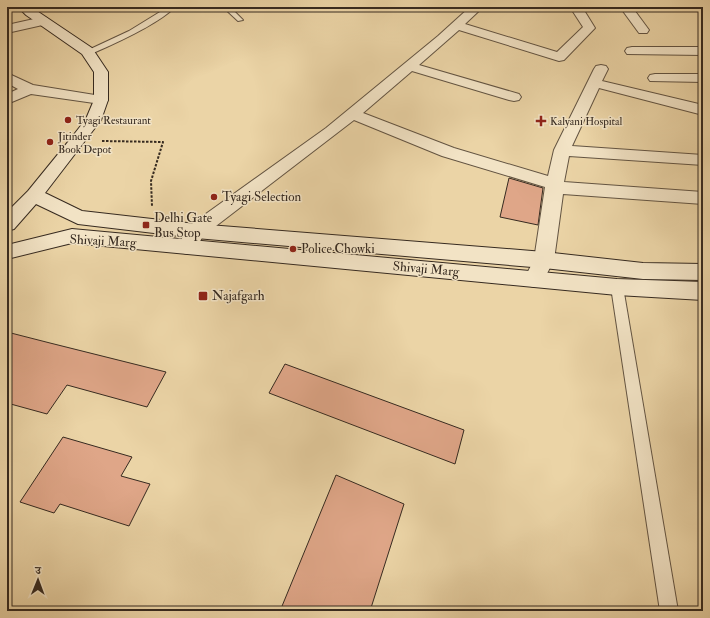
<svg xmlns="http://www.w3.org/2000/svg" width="710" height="618" font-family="'IM FELL Double Pica','Noto Serif Devanagari',serif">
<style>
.building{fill:#dfa688;stroke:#362a20}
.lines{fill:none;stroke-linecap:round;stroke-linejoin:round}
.service-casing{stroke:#635442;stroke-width:2}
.minor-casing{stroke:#635442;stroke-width:2}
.secondary-casing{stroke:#362a20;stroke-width:2}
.path{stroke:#362a20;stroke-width:2;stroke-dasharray:2.5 1.5;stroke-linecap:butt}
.service{fill:#f2e3c5;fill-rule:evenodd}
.minor{fill:#f2e3c5;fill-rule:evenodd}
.secondary{fill:#f2e3c5;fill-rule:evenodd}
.poi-dot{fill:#8f2418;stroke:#f2e3c5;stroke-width:1.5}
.labels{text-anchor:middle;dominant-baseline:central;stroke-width:3;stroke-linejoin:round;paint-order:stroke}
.far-poi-label{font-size:11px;fill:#362a20;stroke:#f2e3c5;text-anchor:start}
.poi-label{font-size:13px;fill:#362a20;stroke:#f2e3c5;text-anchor:start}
.street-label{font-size:13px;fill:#362a20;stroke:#f2e3c5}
</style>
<rect width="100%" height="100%" fill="#ebd4a6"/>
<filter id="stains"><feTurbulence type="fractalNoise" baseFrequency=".005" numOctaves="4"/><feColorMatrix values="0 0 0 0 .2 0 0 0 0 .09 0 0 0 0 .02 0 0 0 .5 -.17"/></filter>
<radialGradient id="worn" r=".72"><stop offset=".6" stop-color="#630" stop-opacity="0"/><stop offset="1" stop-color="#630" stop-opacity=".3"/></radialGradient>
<!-- building -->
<g class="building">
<polygon points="509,178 543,188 538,225 500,217"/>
<polygon points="7,332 50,343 166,372 147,407 67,385 47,414 7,403"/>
<polygon points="285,364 464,430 455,464 269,393"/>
<polygon points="63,437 132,457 121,476 150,484 129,526 60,504 54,513 20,502"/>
<polygon points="336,475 404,504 370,611 280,611"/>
</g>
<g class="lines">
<defs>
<g id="service">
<path d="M168 7H175C157 25 114 44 91 54H88L84 52 129 31Z"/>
<polygon points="223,7 230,7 243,20 238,21"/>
<polygon points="617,282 621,284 623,287 678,611 660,611 611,287 613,284"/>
</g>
<g id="minor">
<polygon points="470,7 483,7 465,24 557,52 583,27 570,7 582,7 595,28 564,60 559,61 459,30 419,65 519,94 521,97 519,100 514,101 509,100 412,71 363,113 454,148 548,176 554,150 594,69 596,66 601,65 606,66 608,69 602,81 703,105 703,115 599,88 572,146 703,155 703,165 569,156 564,182 703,192 703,204 563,194 554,260 541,285 534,287 527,285 524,279 534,260 545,187 442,156 354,120 203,236 194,252 187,254 180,252 177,247 189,226 326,128 438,36"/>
<polygon points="620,7 632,7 649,30 647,33 639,33"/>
<polygon points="43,17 47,18 49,21 47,24 7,33 7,25"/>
<polygon points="632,47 703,47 703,55 627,54 625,51 627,48"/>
<polygon points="7,73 33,85 101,96 106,97 108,100 106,103 101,104 31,94 7,104 7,94 18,89 7,83"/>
<polygon points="655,74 703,74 703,82 650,81 648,78 650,75"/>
</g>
<g id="secondary">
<polygon points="18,7 31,7 92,48 108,72 108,100 101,120 45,193 82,211 196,224 544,252 643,263 703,264 703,280 643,279 544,268 196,238 78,224 36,204 14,229 7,231 7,212 28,191 72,137 86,119 94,100 94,72 82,54 26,15"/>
<polygon points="72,229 617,279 703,282 703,300 617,295 72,243 7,259 7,245"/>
</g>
</defs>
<!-- service casing -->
<use href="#service" class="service-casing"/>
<!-- minor casing -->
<use href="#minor" class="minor-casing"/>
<!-- secondary casing -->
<use href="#secondary" class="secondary-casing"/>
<!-- path -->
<polyline class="path" points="102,141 163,142 151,181 152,206"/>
<!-- service -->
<use href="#service" class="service"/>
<!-- minor -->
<use href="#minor" class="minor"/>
<!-- secondary -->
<use href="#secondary" class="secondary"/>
</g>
<!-- markers -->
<g class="poi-dot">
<circle cx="68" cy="120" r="4"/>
<path d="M539 115h4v4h4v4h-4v4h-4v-4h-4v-4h4z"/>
<circle cx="50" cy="142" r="4"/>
<circle cx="214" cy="197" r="4"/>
<rect x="142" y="221" width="8" height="8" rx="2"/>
<circle cx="293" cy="249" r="4"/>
<rect x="198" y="291" width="10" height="10" rx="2"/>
</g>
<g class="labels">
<!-- far-poi labels -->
<g class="far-poi-label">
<text x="76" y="120">Tyagi Restaurant</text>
<text x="550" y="121">Kalyani Hospital</text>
<text x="58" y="136">Jitinder<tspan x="58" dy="13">Book Depot</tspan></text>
</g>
<!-- poi labels -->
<g class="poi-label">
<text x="222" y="197">Tyagi Selection</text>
<text x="154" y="218">Delhi Gate<tspan x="154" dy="15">Bus Stop</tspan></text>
<text x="301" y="249">Police Chowki</text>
<text x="212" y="296">Najafgarh</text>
</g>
<!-- street labels -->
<g class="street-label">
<text transform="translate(103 241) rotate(3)">Shivaji Marg</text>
<text transform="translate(426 269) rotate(5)">Shivaji Marg</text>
</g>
</g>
<!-- margin -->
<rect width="710" height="618" fill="none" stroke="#ebd4a6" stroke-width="24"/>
<rect x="8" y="8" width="694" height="602" fill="none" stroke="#362a20" stroke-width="2"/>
<rect x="12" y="12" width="686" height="594" fill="none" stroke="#362a20"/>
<!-- north arrow -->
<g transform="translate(38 580) rotate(1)" stroke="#f2e3c5" stroke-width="3" paint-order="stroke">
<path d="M0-3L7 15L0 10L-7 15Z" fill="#362a20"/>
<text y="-6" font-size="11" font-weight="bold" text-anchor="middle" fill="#362a20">उ</text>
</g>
<rect width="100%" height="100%" filter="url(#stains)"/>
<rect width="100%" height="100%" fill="url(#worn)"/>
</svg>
